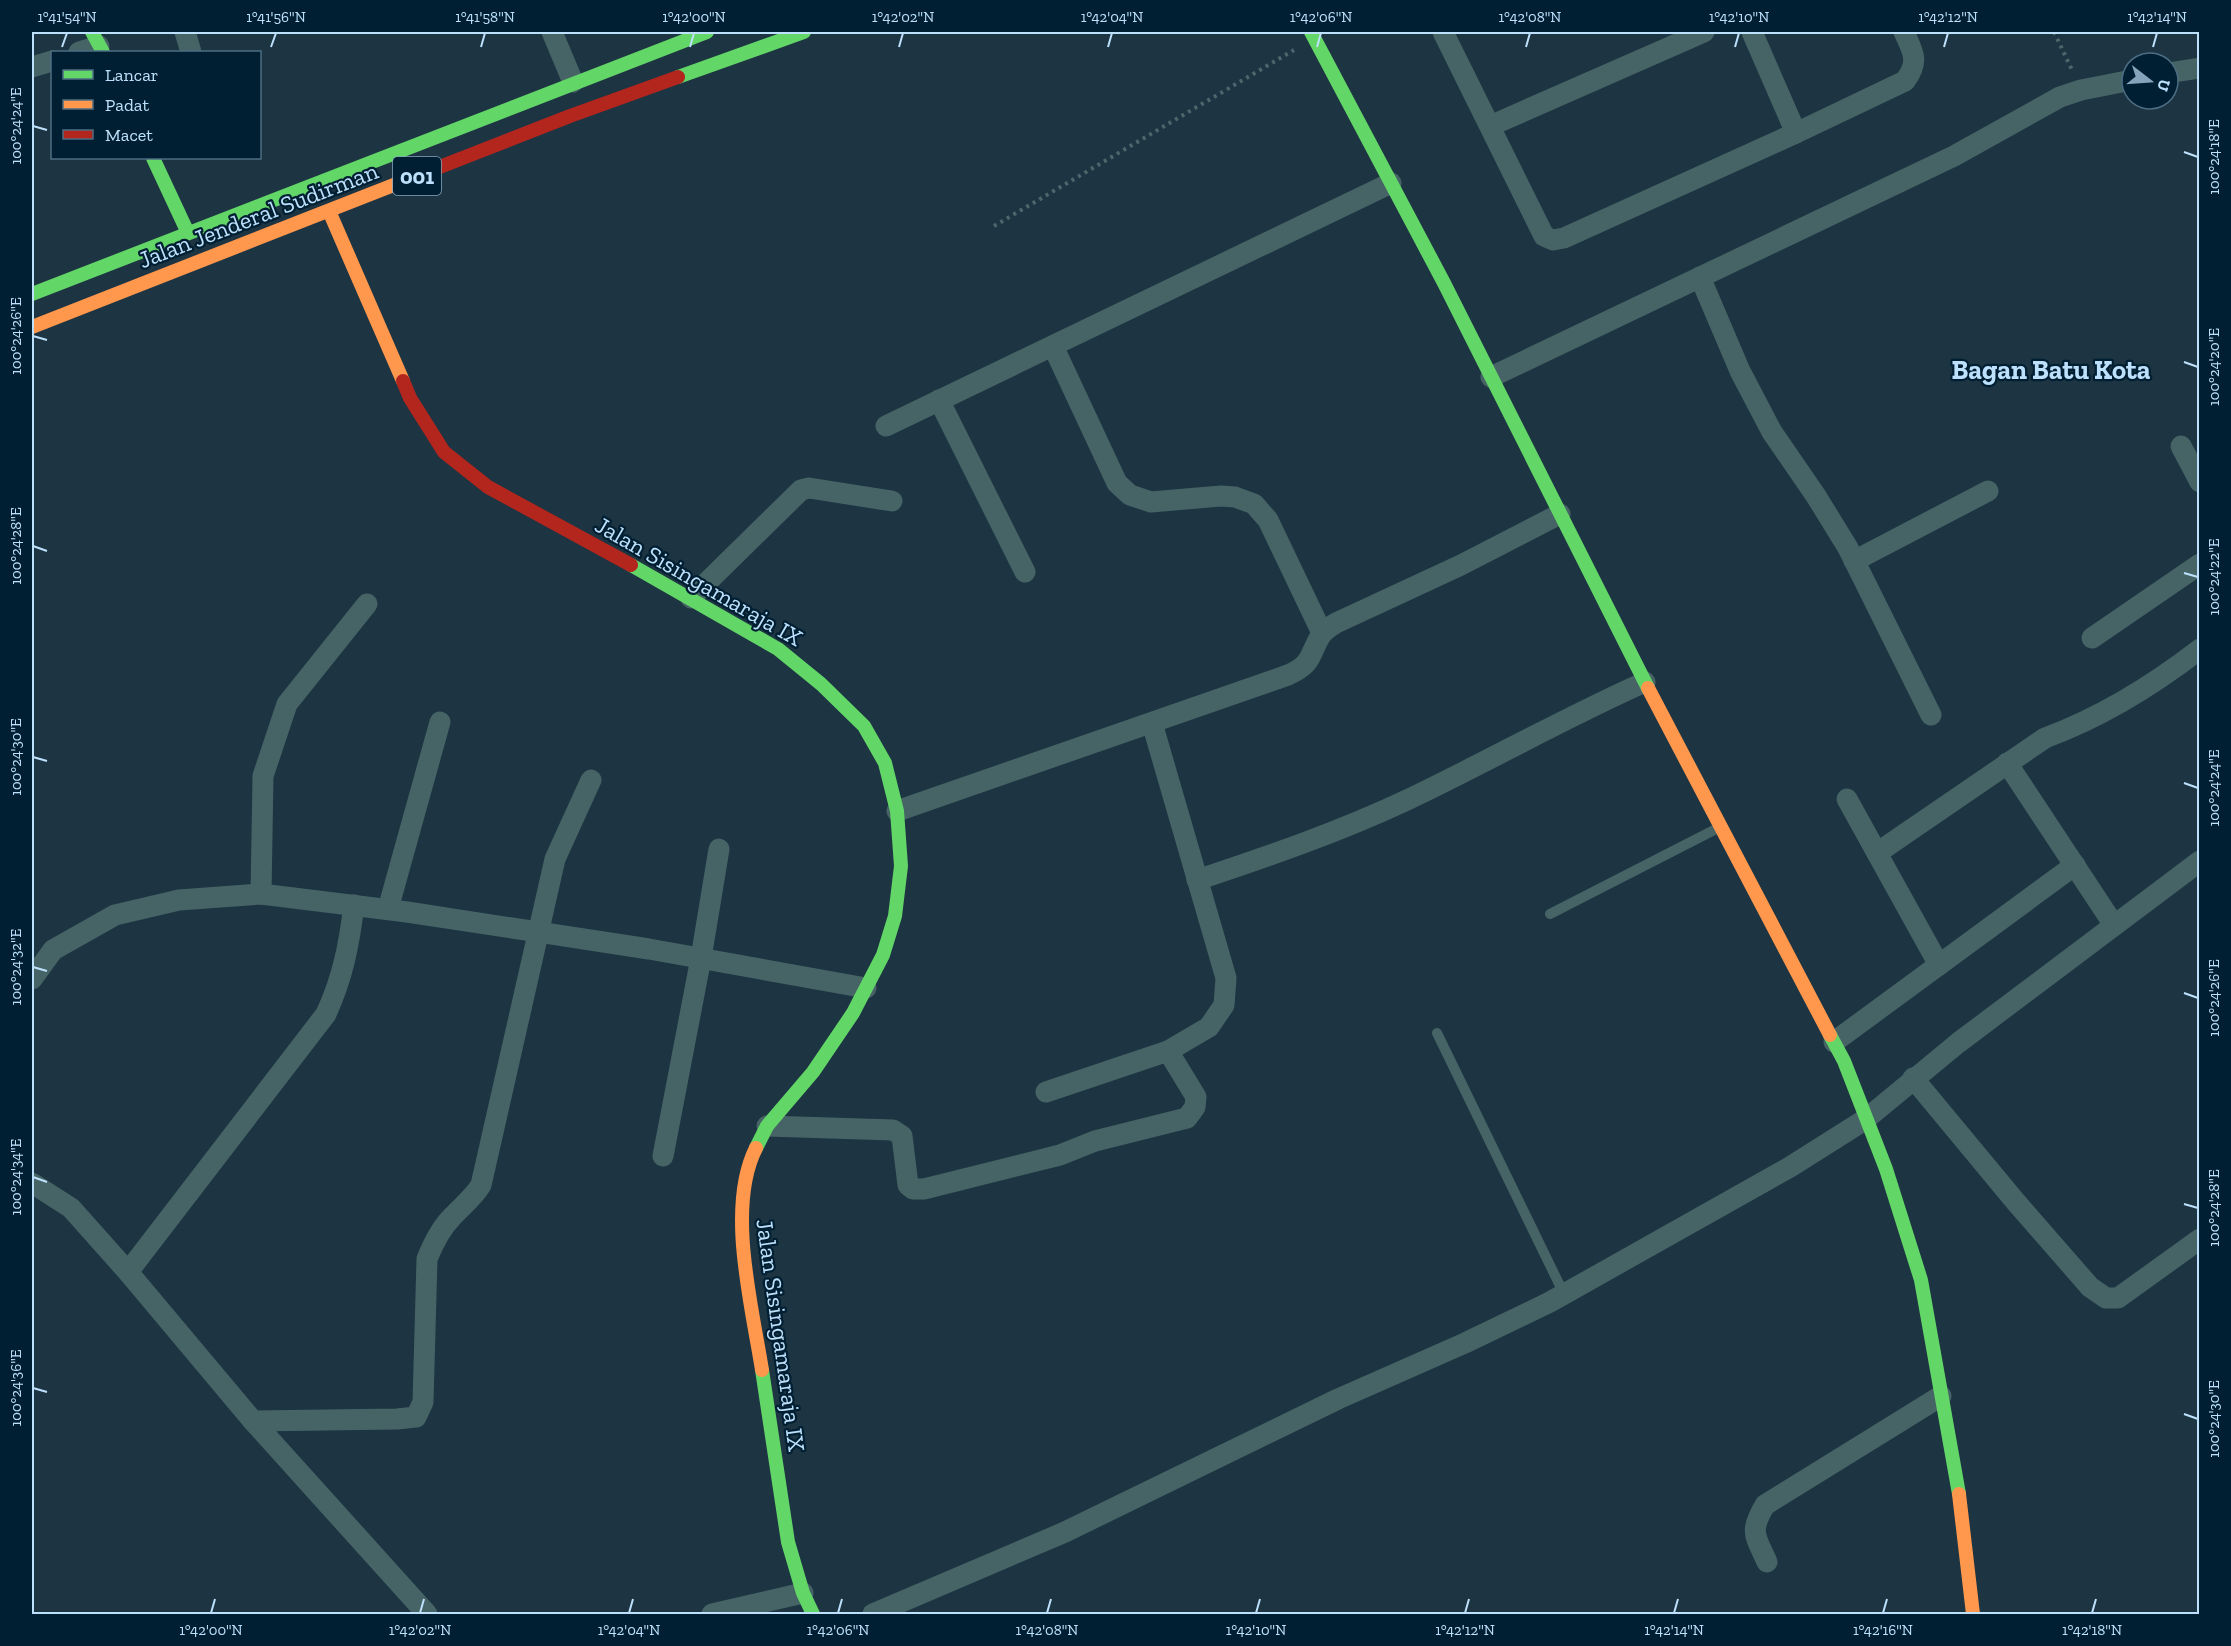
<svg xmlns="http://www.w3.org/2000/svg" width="2231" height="1646" font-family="'Zilla Slab',serif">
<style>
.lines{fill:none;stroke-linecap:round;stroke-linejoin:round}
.path{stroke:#4d666b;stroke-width:4;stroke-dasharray:3 4.5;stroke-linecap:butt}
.lane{stroke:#466465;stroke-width:10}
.street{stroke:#466465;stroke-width:21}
.fast{stroke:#63d668;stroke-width:14}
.slow{stroke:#ff974d;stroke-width:14}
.jam{stroke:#b3261e;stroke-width:14}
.ticks{fill:none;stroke:#bde1fc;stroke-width:2}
.labels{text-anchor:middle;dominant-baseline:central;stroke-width:4.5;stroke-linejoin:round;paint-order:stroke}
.shield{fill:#001f32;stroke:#84a7bf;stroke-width:1.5}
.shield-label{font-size:22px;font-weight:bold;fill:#bde1fc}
.street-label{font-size:24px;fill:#bde1fc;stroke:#001f32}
.quarter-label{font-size:27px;font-weight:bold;fill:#bde1fc;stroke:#001f32}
.neatline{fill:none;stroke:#bde1fc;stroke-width:2}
.ticks-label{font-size:15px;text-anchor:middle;fill:#bde1fc}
</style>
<rect width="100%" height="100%" fill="#1d3442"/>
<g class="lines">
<!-- path -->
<g class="path">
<polyline points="2054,32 2073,72"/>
<polyline points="994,226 1294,50"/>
</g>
<!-- lane -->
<g class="lane">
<polyline points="1550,914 1720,827"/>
<polyline points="1437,1033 1564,1294"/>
</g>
<!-- street -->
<g class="street">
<polyline points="185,32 191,52"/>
<polyline points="552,32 573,82"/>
<path d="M1443 32 1544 236 1553 240 1564 238 1796 133 1905 81C1920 61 1913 52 1904 32"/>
<polyline points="1752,32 1796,133"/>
<polyline points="79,52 99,46"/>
<polyline points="32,67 52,61"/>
<polyline points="2168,73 2200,68"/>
<polyline points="1490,126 1704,32"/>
<polyline points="1700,277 1740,371 1772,432 1816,496 1848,548 1931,715"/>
<polyline points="1053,346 1117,483 1130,495 1151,502 1221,496 1235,497 1254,504 1268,520 1322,633"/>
<polyline points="1491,377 1954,156 2060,97 2081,90 2132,80"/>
<polyline points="939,400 1025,572"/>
<polyline points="886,426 1391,183"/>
<polyline points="2181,446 2200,482"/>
<polyline points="1854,561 1988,491"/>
<polyline points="691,598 801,490 809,488 892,501"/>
<polyline points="2092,638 2200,564"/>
<polyline points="2007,763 2114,925"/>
<polyline points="1847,799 1939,965"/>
<path d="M897 811 1288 675C1314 663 1308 656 1321 635 1325 630 1331 626 1336 623L1461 565 1560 514"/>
<path d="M1877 853 2045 738C2102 717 2152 686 2200 649"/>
<path d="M1197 880C1269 856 1339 832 1407 800 1487 762 1564 718 1645 682"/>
<polyline points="261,894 263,776 287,704 367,604"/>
<polyline points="388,909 440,722"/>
<polyline points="32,979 53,950 115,915 179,900 261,894 407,912 649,949 866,988"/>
<polyline points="1834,1042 2075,865"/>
<polyline points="1913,1078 2015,1201 2090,1287 2106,1298 2118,1298 2200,1239"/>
<polyline points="1046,1092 1168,1051 1209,1027 1224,1005 1226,978 1152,723"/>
<polyline points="767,1126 893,1130 902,1136 908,1185 913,1189 924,1189 1060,1155 1095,1141 1187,1118 1195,1107 1196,1097 1168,1051"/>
<polyline points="663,1156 701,958 719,849"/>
<path d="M32 1183 71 1208 128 1272 253 1421 397 1419 416 1417 423 1402 427 1259C433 1244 440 1229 452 1217 462 1206 473 1198 481 1185L555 859 591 780"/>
<path d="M128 1272 326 1014C343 977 349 945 354 905"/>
<polyline points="253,1421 427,1614"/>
<path d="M1767 1562C1755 1535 1749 1532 1765 1505L1941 1396"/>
<polyline points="712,1614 803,1593"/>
<polyline points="873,1614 1065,1532 1338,1399 1465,1343 1550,1302 1790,1167 1866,1119 1958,1043 2200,861"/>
</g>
<!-- fast -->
<g class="fast">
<polyline points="92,32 103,52"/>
<polyline points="1311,32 1444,283 1648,688"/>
<polyline points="678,77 804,32"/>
<polyline points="153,158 188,233"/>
<polyline points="32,294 707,32"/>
<polyline points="631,565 778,649 821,684 864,726 885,763 897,811 901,866 895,916 883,955 853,1013 813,1072 767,1126 756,1148"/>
<polyline points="1830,1035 1844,1061 1886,1169 1921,1280 1959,1494"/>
<polyline points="762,1370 788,1542 803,1593 813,1614"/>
</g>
<!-- slow -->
<g class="slow">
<polyline points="329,211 403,381"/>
<polyline points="32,327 409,179"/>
<polyline points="1648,688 1830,1035"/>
<path d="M756 1148C726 1207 752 1306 762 1370"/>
<polyline points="1959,1494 1973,1614"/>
</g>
<!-- jam -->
<g class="jam">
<polyline points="409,179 570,116 678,77"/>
<polyline points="403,381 410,398 444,452 488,487 631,565"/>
</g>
</g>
<!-- ticks -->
<path class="ticks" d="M62 47 67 33M271 47 276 33M481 47 485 33M690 47 694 33M899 47 903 33M1108 47 1112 33M1317 47 1321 33M1526 47 1530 33M1735 47 1739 33M1944 47 1948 33M2153 47 2157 33M33 126 47 130M2184 152 2198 157M33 336 47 340M2184 362 2198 367M33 546 47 551M2184 573 2198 577M33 757 47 761M2184 783 2198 788M33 967 47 971M2184 993 2198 998M33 1177 47 1182M2184 1204 2198 1208M33 1388 47 1392M2184 1414 2198 1419M211 1613 215 1599M420 1613 424 1599M629 1613 633 1599M838 1613 842 1599M1047 1613 1051 1599M1256 1613 1260 1599M1465 1613 1469 1599M1674 1613 1678 1599M1883 1613 1887 1599M2092 1613 2096 1599"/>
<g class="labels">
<!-- shield labels -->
<rect class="shield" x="393" y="157" width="48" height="38" rx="4.5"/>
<g class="shield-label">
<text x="417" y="176">001</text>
</g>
<!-- street labels -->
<g class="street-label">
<text transform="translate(258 215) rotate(-21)">Jalan Jenderal Sudirman</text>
<text transform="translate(699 581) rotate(30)">Jalan Sisingamaraja IX</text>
<text transform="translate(781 1335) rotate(82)">Jalan Sisingamaraja IX</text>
</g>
<!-- quarter labels -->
<g class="quarter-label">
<text x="2051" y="370">Bagan Batu Kota</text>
</g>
</g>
<!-- border -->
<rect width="2231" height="1646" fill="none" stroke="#001f32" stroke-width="66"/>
<!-- legend -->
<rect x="51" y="51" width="210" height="108" fill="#001f32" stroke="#4c6d83" stroke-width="1.5"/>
<rect x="63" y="70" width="30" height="9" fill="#63d668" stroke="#4c6d83" stroke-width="1.5"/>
<text x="105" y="81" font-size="18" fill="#bde1fc">Lancar</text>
<rect x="63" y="100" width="30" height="9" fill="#ff974d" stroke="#4c6d83" stroke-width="1.5"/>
<text x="105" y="111" font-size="18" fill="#bde1fc">Padat</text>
<rect x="63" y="130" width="30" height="9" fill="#b3261e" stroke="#4c6d83" stroke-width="1.5"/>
<text x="105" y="141" font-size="18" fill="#bde1fc">Macet</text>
<!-- north arrow -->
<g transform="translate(2150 81) rotate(107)"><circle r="28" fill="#001f32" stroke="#4c6d83" stroke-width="1.5"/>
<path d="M0-4.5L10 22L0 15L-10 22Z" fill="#85a4bb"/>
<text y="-9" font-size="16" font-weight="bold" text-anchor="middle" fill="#bde1fc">U</text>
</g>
<rect x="33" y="33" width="2165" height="1580" class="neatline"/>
<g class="ticks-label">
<text x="67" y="22">1°41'54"N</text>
<text x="276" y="22">1°41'56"N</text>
<text x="485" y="22">1°41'58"N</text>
<text x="694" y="22">1°42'00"N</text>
<text x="903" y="22">1°42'02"N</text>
<text x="1112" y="22">1°42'04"N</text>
<text x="1321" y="22">1°42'06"N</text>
<text x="1530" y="22">1°42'08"N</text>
<text x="1739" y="22">1°42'10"N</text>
<text x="1948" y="22">1°42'12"N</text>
<text x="2157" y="22">1°42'14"N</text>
<text transform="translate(16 126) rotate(-90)" y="5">100°24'24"E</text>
<text transform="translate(2214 157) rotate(-90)" y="5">100°24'18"E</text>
<text transform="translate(16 336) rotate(-90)" y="5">100°24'26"E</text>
<text transform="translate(2214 367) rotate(-90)" y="5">100°24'20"E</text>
<text transform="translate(16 546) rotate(-90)" y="5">100°24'28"E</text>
<text transform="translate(2214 577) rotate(-90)" y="5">100°24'22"E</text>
<text transform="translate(16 757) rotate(-90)" y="5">100°24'30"E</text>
<text transform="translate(2214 788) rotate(-90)" y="5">100°24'24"E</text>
<text transform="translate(16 967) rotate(-90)" y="5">100°24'32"E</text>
<text transform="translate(2214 998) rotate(-90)" y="5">100°24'26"E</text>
<text transform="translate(16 1177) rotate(-90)" y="5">100°24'34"E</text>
<text transform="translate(2214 1208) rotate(-90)" y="5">100°24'28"E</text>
<text transform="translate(16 1388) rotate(-90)" y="5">100°24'36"E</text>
<text transform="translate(2214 1419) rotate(-90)" y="5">100°24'30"E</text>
<text x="211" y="1635">1°42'00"N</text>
<text x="420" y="1635">1°42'02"N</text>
<text x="629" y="1635">1°42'04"N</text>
<text x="838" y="1635">1°42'06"N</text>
<text x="1047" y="1635">1°42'08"N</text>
<text x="1256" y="1635">1°42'10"N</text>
<text x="1465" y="1635">1°42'12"N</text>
<text x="1674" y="1635">1°42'14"N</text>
<text x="1883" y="1635">1°42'16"N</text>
<text x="2092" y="1635">1°42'18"N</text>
</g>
</svg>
